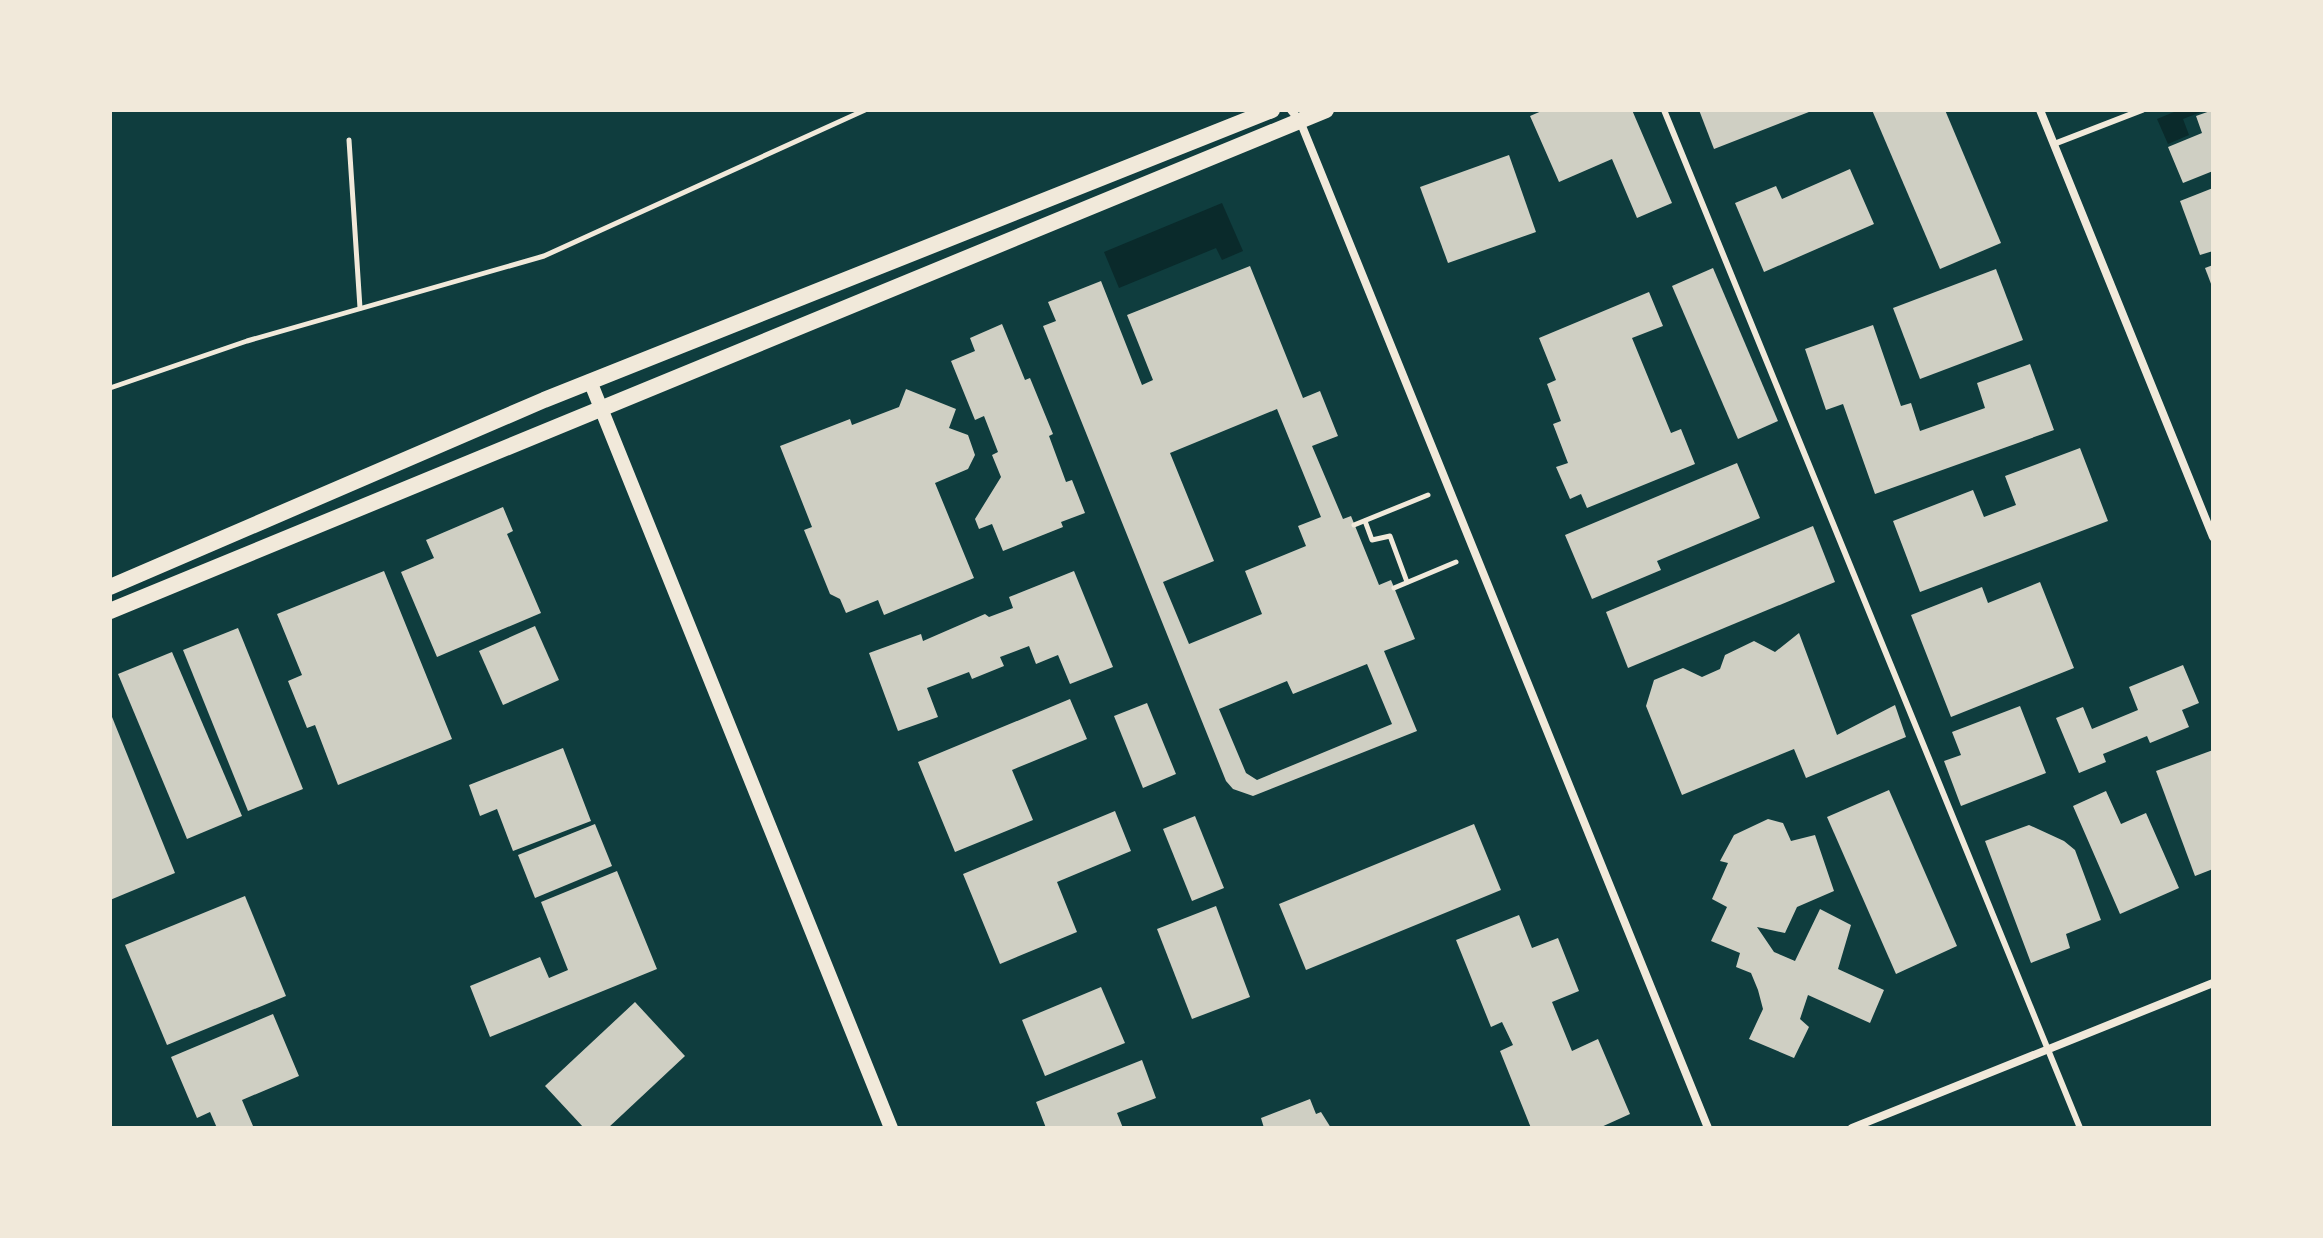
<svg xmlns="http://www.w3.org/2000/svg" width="2323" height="1238" font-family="Helvetica,sans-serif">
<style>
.water{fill:#0a2a2b}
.building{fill:#cfcfc3;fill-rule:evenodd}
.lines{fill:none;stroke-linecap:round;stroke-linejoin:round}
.path{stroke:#f1e9da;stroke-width:5}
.service{stroke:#f1e9da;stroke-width:6}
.minor{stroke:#f1e9da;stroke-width:8}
.tertiary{stroke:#f1e9da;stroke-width:14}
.secondary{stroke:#f1e9da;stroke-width:16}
</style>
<rect width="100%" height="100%" fill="#0f3d3e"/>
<!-- water -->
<g class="water">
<polygon points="2179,110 2206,110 2183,119 2189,135 2168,144 2157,119"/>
<polygon points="1222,203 1243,251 1222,260 1216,248 1119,288 1104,252"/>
</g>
<!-- building -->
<g class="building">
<polygon points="1544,110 1632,110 1672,203 1637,218 1612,159 1559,182 1530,116"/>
<polygon points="1699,110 1814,110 1714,149"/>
<polygon points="1872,110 1945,110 2001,243 1940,269"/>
<polygon points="2213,110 2213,171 2183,183 2168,147 2202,133 2196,116"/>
<polygon points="1509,155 1536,232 1448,263 1420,187"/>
<polygon points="1850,169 1874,224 1764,272 1735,203 1776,186 1782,199"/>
<polygon points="2213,188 2213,251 2200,255 2180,201"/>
<polygon points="2213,265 2213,289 2205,268"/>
<path d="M1250 266 1303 398 1320 391 1338 436 1312 446 1343 519 1351 516 1379 585 1391 580 1415 639 1384 651 1417 731 1253 796 1233 789 1226 781 1043 326 1056 321 1048 302 1101 281 1142 385 1153 380 1127 315ZM1277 409 1321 517 1298 526 1306 546 1245 571 1262 614 1189 644 1163 582 1214 561 1170 453ZM1367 664 1392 724 1257 780 1246 773 1219 709 1287 681 1293 694Z"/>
<polygon points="1713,268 1778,421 1738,439 1672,286"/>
<polygon points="1996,269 2023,340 1920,379 1893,308"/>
<polygon points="1649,292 1663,326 1632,338 1671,433 1681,429 1695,464 1587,508 1581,494 1570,499 1556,467 1568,463 1553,424 1561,421 1547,384 1556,380 1539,338"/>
<polygon points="1002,324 1025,380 1030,378 1053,434 1049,436 1066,482 1072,480 1085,513 1061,522 1063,527 1003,551 992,524 979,529 975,519 1001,477 992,455 998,452 984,416 975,420 951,361 975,351 970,338"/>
<polygon points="1873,325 1901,406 1911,403 1920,431 1985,408 1977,383 2030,364 2054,430 1875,494 1843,404 1826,410 1805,349"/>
<polygon points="906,389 956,409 949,428 968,435 975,455 968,469 935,483 974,578 884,615 878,600 846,613 840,599 830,594 804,530 812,527 780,446 850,419 852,425 899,407"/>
<polygon points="2080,448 2108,521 1920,592 1893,521 1973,490 1984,517 2016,505 2005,476"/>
<polygon points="1737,463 1760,518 1657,561 1661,570 1592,599 1565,535"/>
<polygon points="503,507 513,531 507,534 541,613 437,657 401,572 434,558 426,540"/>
<polygon points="1813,526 1835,582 1628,668 1606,612"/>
<polygon points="384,571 452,739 338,785 315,725 307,728 288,681 302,675 277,614"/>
<polygon points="1074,571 1113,667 1070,684 1058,655 1036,664 1029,646 1000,657 1004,666 972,679 969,672 927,688 938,717 898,731 869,653 921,634 923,641 985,614 989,617 1013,608 1009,597"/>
<polygon points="2040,582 2074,668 1951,717 1911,615 1982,587 1988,603"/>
<polygon points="535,626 559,680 503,705 479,651"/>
<polygon points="238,628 303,789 248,811 183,650"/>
<polygon points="1799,633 1837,735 1895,705 1906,737 1806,778 1794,749 1682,795 1646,706 1654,680 1683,668 1702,677 1720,669 1725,655 1754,641 1775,652"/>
<polygon points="172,652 242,816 187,839 118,674"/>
<polygon points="2183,665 2199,703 2182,710 2189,727 2150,743 2147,736 2103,754 2106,762 2079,773 2056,718 2083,707 2092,729 2138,710 2129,687"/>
<polygon points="1070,699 1087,739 1012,770 1033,820 955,852 918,762"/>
<polygon points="1147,703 1176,774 1143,788 1114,716"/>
<polygon points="2020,706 2046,773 1961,806 1944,761 1961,755 1952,732"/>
<polygon points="110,712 175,873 110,900"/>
<polygon points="563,748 591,821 513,851 497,809 480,816 469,785"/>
<polygon points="2213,750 2213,869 2195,876 2156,771"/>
<polygon points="1889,790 1957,946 1896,974 1827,817"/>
<polygon points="2106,791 2121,824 2146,813 2179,888 2120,914 2073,806"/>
<polygon points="1115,811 1131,851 1057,882 1077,932 1000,964 963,874"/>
<polygon points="1195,816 1224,888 1192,901 1163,829"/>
<polygon points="1768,819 1783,823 1791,841 1815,835 1834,891 1797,907 1785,933 1757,927 1774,952 1795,961 1820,909 1851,925 1838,969 1884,990 1870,1023 1808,995 1800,1019 1809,1027 1794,1058 1749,1039 1763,1009 1758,990 1751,973 1736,967 1740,953 1711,941 1727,907 1712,899 1728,863 1720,861 1734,835"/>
<polygon points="595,824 612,866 535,898 518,855"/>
<polygon points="1474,824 1501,890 1306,970 1279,904"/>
<polygon points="2029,825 2064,841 2075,850 2101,920 2066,934 2070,948 2031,963 1985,841"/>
<polygon points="617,871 657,969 490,1037 470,986 540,957 549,978 568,970 541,902"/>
<polygon points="245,896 286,996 167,1045 125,945"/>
<polygon points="1216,906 1250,997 1192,1019 1157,929"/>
<polygon points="1519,915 1532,948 1558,938 1579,991 1552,1002 1572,1051 1598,1039 1630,1114 1599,1128 1531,1128 1500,1051 1513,1045 1502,1022 1491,1027 1456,940"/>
<polygon points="1101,987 1125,1043 1045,1076 1022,1020"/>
<polygon points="635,1002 685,1056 608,1128 584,1128 545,1086"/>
<polygon points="273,1014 299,1076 242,1100 253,1126 247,1128 217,1128 210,1112 197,1118 171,1057"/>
<polygon points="1142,1060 1156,1098 1117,1113 1123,1128 1046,1128 1036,1102"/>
<polygon points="1310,1099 1316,1114 1321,1112 1331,1128 1264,1128 1261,1118"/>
</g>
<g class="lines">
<!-- path -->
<g class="path">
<polyline points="349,140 360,308"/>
<polyline points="110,388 247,341 544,256 865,110"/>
<polyline points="1365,521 1372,540 1390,536 1407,582"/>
<polyline points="1354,525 1428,495"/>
<polyline points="1394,588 1456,562"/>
</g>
<!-- service -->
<g class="service">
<polyline points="1664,110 2080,1128"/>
<polyline points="2054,144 2142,110"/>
</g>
<!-- minor -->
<g class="minor">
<polyline points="1291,110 1300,121 1708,1128"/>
<polyline points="2040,110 2213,537"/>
<polyline points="1852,1128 2213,983"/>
</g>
<!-- tertiary -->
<polyline class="tertiary" points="590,381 891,1128"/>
<!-- secondary -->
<g class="secondary">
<polyline points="110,587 544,400 1272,110"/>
<polyline points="110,611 1326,110"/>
</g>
</g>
<!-- border -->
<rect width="2323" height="1238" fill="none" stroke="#f1e9da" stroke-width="224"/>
</svg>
